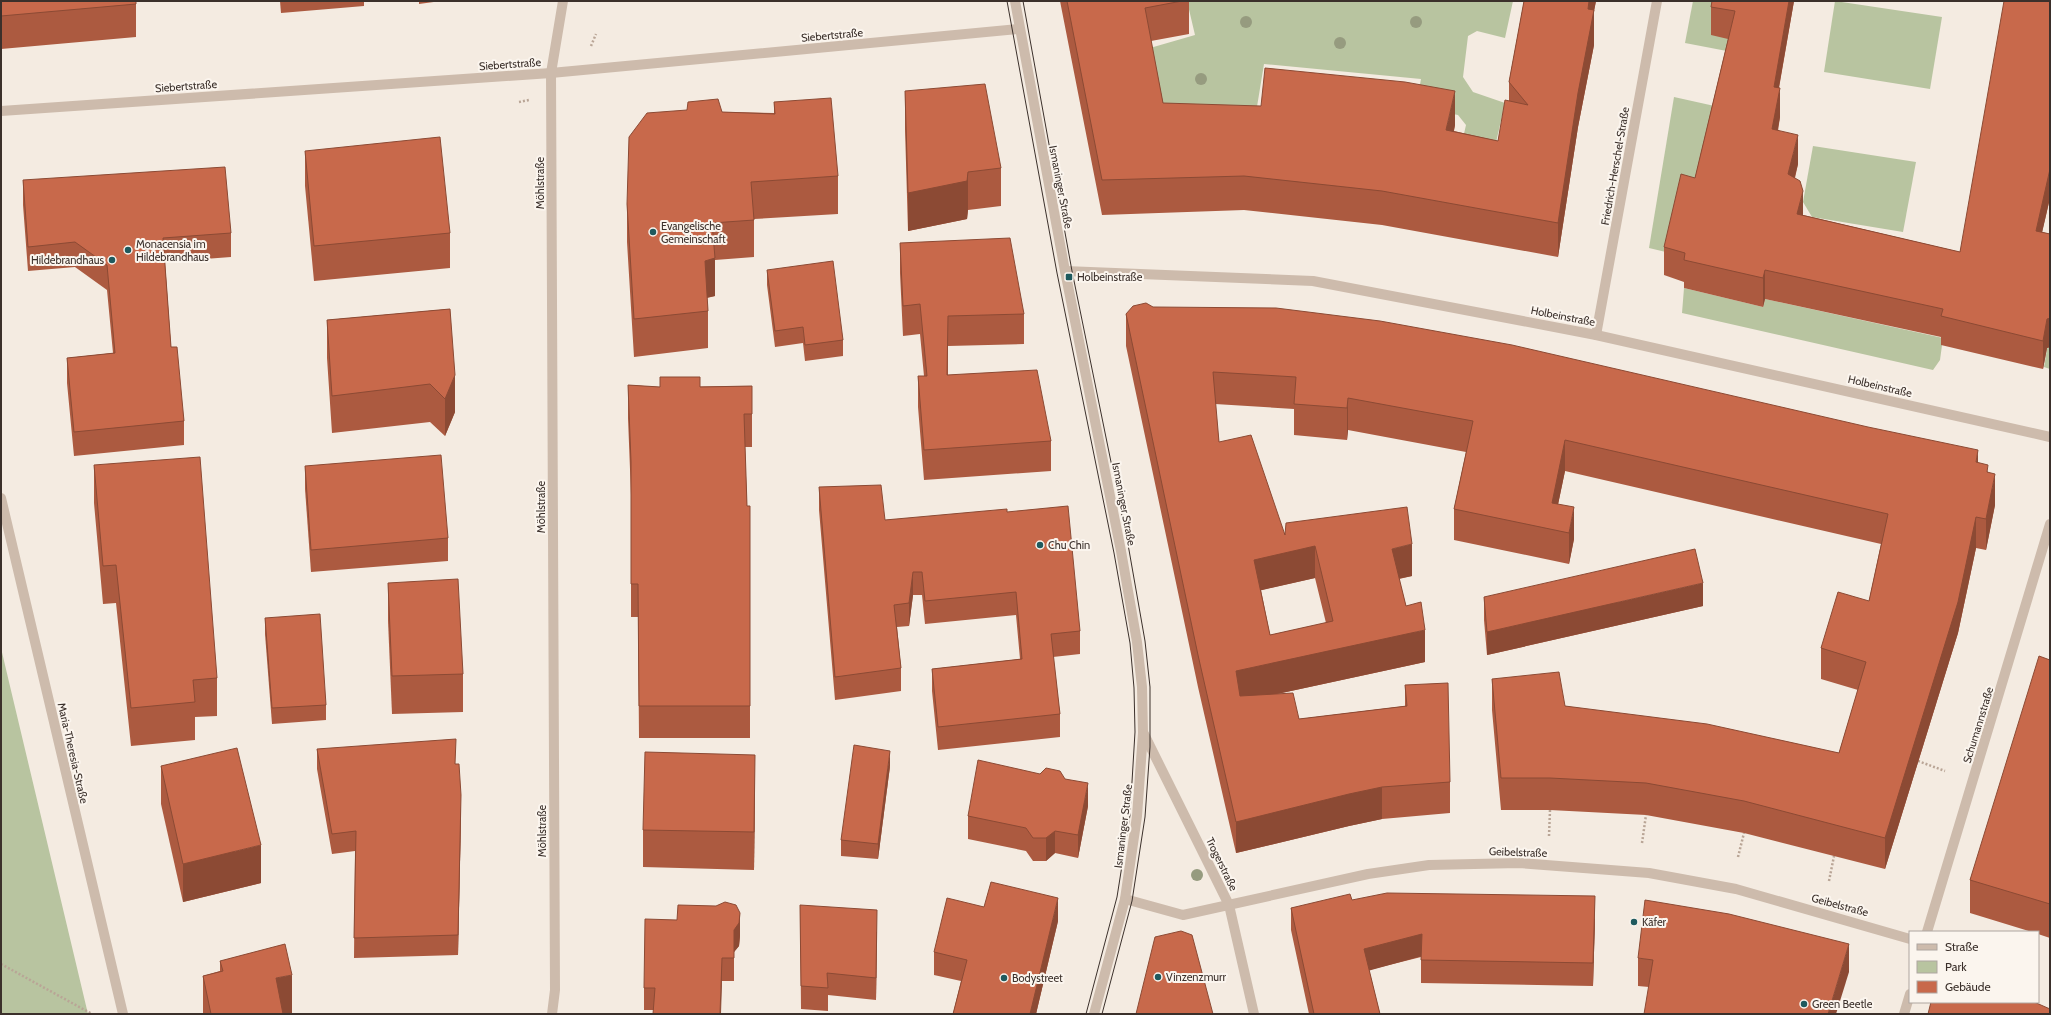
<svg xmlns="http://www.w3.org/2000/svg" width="2051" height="1015" font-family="Cabin,sans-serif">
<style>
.green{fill:#b8c4a0}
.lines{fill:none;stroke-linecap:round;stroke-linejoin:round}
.path{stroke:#b9a596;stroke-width:2.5;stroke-dasharray:2 2;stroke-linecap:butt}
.minor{stroke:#cdbbac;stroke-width:10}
.tram{stroke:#3b302b;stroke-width:1}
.tree{fill:#969b7f}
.wall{fill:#ac5a40;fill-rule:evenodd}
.shaded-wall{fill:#8c4a34}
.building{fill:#c8694b;stroke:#8c4a34;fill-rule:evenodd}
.poi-dot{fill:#1f5a5e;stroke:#fbf5ee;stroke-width:1.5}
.labels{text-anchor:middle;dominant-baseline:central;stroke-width:4;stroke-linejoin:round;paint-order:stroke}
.street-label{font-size:11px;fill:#3b302b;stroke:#fbf5ee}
.poi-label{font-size:11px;fill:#3b302b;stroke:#fbf5ee;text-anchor:start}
</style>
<rect width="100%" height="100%" fill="#f4ebe1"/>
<!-- green -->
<g class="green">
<polygon points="1187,1 1513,1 1505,38 1477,31 1468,36 1463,77 1473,92 1505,103 1489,173 1460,151 1466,125 1458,115 1416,107 1421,79 1264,64 1253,131 1168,128 1150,48 1195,35"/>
<polygon points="1693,1 1717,1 1734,40 1732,52 1685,43"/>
<polygon points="1835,1 1942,17 1930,89 1824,72"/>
<polygon points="1674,97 1719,107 1670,253 1649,248"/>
<polygon points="1813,146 1916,162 1903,232 1812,217 1803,202"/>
<polygon points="1684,288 1763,307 1765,299 1943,338 1940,360 1933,370 1682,313"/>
<polygon points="2048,343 2050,343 2050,369 2044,367"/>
<polygon points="1,648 9,682 88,1014 1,1014"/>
</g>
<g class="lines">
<!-- path -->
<g class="path">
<polyline points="591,46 596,34"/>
<polyline points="519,102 529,100"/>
<polyline points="1918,761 1945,771"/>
<polyline points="1549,836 1550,810"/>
<polyline points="1642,843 1646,815"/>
<polyline points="1738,857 1744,833"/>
<polyline points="1829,881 1834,856"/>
<polyline points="1,964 92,1014"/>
</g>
<!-- minor -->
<g class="minor">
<polyline points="1015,1 1065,271 1121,551 1137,642 1142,687 1143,733 1137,816 1125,899 1094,1014"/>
<polyline points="1,111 551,73 1019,29"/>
<polyline points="1065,271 1313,281 1596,335 2050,437"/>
<polyline points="1596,335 1657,1"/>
<polyline points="1,498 123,1014"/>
<polyline points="1144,734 1229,905 1254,1014"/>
<polyline points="1125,899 1183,915 1368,874 1429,865 1519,863 1649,873 1736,889 1910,939"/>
<polyline points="1927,932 2050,524"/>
<polyline points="552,1014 555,990 551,73 563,1"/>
<polyline points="1904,1014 1910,994"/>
</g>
<!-- tram -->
<g class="tram">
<polyline points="1007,1 1057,273 1114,553 1130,643 1134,688 1135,732 1130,815 1117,897 1086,1014"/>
<polyline points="1023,1 1072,271 1129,550 1145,641 1150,687 1150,747 1145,817 1132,901 1102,1014"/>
</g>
</g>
<!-- trees -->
<g class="tree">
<circle cx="1246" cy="22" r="6"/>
<circle cx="1416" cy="22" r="6"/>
<circle cx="1340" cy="43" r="6"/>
<circle cx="1201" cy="79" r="6"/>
<circle cx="1197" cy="875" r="6"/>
</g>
<!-- wall -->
<g class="wall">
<polygon points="1,1 136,4 136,37 1,49"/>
<polygon points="280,1 364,1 364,6 281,13"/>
<polygon points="419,1 441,1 419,4"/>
<polygon points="1060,1 1189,1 1189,34 1151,41 1163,103 1455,125 1454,131 1498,141 1509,101 1509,82 1524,1 1596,1 1594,11 1594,45 1578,127 1558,257 1382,225 1244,210 1102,215"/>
<polygon points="1712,1 1794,1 1779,88 1780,117 1778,131 1798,164 1795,178 1803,215 1960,252 2050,1 2050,198 2042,232 2050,234 2050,347 2047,348 2043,369 1941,345 1941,337 1765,299 1763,307 1684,288 1684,282 1664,275 1664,247 1695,178 1728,39 1711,35 1711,7"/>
<polygon points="905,91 1001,168 1001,206 968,210 967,219 908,231 905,129"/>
<polygon points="774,102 838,176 838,214 754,219 754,257 715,260 715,296 707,298 708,311 708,348 634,357 627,242 627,204 722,112 774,113"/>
<polygon points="305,151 450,233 450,268 314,281 305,186"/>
<polygon points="23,180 231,233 231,257 165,262 171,347 184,421 184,445 74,456 67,383 67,358 113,353 107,290 75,267 28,271 23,205"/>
<polygon points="900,243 1024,314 1024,344 948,346 948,375 1051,441 1051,471 924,480 918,407 918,376 924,376 920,334 903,336 900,273"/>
<polygon points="767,270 843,340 843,356 805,361 803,343 775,347 767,285"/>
<path d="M1153 307 1978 463 1988 472 1995 505 1986 550 1976 548 1958 633 1885 869 1744 833 1646 815 1550 810H1501L1492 710V679L1565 706 1839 753 1858 690 1821 679V648L1869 601 1881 544 1565 471 1558 504 1574 539 1569 564 1454 540V509L1466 452 1348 430 1347 440 1294 435V409L1215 404 1219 442 1285 535 1412 576 1399 579 1406 606 1425 662 1277 694 1299 719 1405 706V685L1450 782V813L1382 819 1349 826 1236 853 1198 687 1126 346V314ZM1315 578 1326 623 1270 635 1261 590Z"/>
<polygon points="450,309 455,412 445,436 430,422 332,433 327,358 327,320"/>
<polygon points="628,385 660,387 752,386 752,447 745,447 747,506 750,506 750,738 639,738 638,617 631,617 631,495 628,418"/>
<polygon points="94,465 217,678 217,716 195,717 195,740 131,746 116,603 103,604 94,503"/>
<polygon points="305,466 448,538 448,561 311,572 305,489"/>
<polygon points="819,487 885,520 1007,512 1080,631 1080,654 1053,657 1060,714 1060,737 938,750 932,691 932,669 1020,659 1016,615 925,624 922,595 913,595 909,626 897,627 901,668 901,691 835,700 819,510"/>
<polygon points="388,583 463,674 463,712 392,714 388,621"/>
<polygon points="1484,597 1703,606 1487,655 1484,620"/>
<polygon points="265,618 326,705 326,720 272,724 265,634"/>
<polygon points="2050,660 2050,938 2038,934 2038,932 2032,932 1970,913 1970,880"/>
<polygon points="317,749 456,764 461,815 458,955 354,958 355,851 332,854 317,769"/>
<polygon points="161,766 261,883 183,902 161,804"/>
<polygon points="890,766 878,859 841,856 841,840"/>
<polygon points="1040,774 1065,779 1088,806 1078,858 1055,853 1046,861 1033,861 1026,851 968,839 968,816"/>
<polygon points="755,793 754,870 643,867 643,830"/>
<polygon points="1352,900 1595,919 1593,986 1421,983 1421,957 1369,970 1380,1014 1309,1014 1291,930 1291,908"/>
<polygon points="800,905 877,932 876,1000 828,995 828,1011 801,1009"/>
<polygon points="984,907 1058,921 1036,1014 953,1014 961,981 934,975 934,952"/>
<polygon points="740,936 739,946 734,952 734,981 722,981 654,1010 644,1010 644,988"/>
<polygon points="1638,958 1849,972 1649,987 1638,986"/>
<polygon points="220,961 292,1013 286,1014 203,1014 203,976 220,971"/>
</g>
<!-- shaded-wall -->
<g class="shaded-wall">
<polygon points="1589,1 1596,1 1594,11 1594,45 1578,127 1558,257 1558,223 1588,9"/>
<polygon points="1789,1 1794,1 1774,115 1774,87"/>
<polygon points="1780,88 1780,117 1772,158 1772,129"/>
<polygon points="1455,91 1455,125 1446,164 1446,130"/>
<polygon points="1798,135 1798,164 1788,203 1788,174"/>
<polygon points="2050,169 2050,198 2036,259 2036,231"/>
<polygon points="968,172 968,210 967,219 908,231 908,193"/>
<polygon points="1803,191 1803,219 1797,214"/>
<polygon points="715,258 715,296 705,298 705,261"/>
<polygon points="1765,270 1765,299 1763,307 1763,278"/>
<polygon points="2050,318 2050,347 2047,348 2043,369 2043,341 2047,319"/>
<polygon points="455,375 455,412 445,436 445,399"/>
<polygon points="1348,398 1348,430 1347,440 1347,408"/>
<polygon points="1565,440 1565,471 1553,529 1552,503"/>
<polygon points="1978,450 1978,481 1976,462"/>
<polygon points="1995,474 1995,505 1986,550 1986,519"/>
<polygon points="1574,507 1574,539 1569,564 1569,533"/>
<polygon points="1976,517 1976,548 1958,633 1885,869 1885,838"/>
<polygon points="1412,544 1412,576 1392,580 1392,549"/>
<polygon points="1315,546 1315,578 1254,592 1254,560"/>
<polygon points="913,572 913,595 909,626 909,603"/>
<polygon points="1703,583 1703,606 1487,655 1487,632"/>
<polygon points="1425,630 1425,662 1236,703 1236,671"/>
<polygon points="890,751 890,766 878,859 878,844"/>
<polygon points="755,755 755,793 754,870 754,832"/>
<polygon points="1088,783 1088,806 1078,858 1078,835"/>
<polygon points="1382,787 1382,819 1349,826 1236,853 1236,822 1349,794"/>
<polygon points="461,795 461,815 458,955 458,935"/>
<polygon points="1055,831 1055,853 1046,861 1046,838"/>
<polygon points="261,845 261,883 183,902 183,864"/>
<polygon points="1595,896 1595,919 1593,986 1593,963"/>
<polygon points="1058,898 1058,921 1036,1014 1030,1014"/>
<polygon points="877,910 877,932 876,1000 876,978"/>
<polygon points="740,913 740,936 739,946 734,952 734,981 734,930"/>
<polygon points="1422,934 1422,956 1364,972 1364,949"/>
<polygon points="1849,944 1849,972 1836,1014 1828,1014"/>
<polygon points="722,958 722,981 721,1014 720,1014"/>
<polygon points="292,975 292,1013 286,1014 276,1014 276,978"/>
</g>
<!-- building -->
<g class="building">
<polygon points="1,1 136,1 136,4 1,16"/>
<polygon points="1067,1 1182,1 1145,8 1163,103 1261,106 1265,68 1405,82 1455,91 1446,130 1498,141 1505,100 1528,105 1509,82 1524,1 1589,1 1588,9 1594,10 1578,93 1558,223 1382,191 1244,176 1102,180"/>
<polygon points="1712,1 1789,1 1774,87 1780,88 1772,129 1798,135 1788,174 1800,181 1803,191 1797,214 1960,252 2004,1 2050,1 2050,169 2036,231 2050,234 2050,318 2047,319 2043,341 1941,316 1943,309 1765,270 1763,278 1684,260 1685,253 1664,247 1681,174 1695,178 1735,11 1711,7"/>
<polygon points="985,84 1001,168 968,172 967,181 908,193 905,91"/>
<polygon points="831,98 838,176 751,182 754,220 712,223 715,258 705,261 708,311 634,319 627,204 629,137 647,113 687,110 688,102 718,99 722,112 775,114 774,102"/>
<polygon points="440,137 450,233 314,246 305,151"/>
<polygon points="225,167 231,233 163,238 171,347 177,347 184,421 74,432 67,358 115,353 107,265 75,242 28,247 23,180"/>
<polygon points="1010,238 1024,314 948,316 947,375 1037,370 1051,441 924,450 918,376 927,376 920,304 903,306 900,243"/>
<polygon points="833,261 843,340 805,345 803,327 775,331 767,270"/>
<path d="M1146 303 1153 307 1276 308 1380 321 1512 345 1868 427 1978 450 1976 462 1988 465 1987 472 1995 474 1986 519 1976 517 1958 602 1885 838 1744 801 1646 783 1550 778H1501L1492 679 1559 672 1565 706 1707 724 1839 753 1866 662 1821 648 1838 592 1869 601 1888 514 1565 440 1552 503 1574 507 1569 533 1454 509 1473 421 1348 398 1347 408 1294 404 1296 377 1213 372 1219 442 1251 435 1285 535 1286 523 1407 507 1412 544 1392 549 1406 606 1421 602 1425 630 1236 671 1240 696 1293 693 1299 719 1407 706 1405 685 1448 683 1450 782 1382 787 1349 794 1236 822 1198 655 1126 314 1133 306ZM1315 546 1333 621 1270 635 1254 560Z"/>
<polygon points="450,309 455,375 445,399 430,384 332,396 327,320"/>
<polygon points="660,377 700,377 700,387 752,386 752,414 744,414 747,506 750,506 750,706 639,706 638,584 631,584 631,462 628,385 660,387"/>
<polygon points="441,455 448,538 311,550 305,466"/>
<polygon points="200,457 217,678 193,680 195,702 131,708 116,565 103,566 94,465"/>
<polygon points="881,485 885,520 1007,509 1007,512 1068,506 1080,631 1051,634 1060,714 938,727 932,669 1022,659 1016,592 925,601 922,572 913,572 909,603 894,605 901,668 835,677 819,487"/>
<polygon points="1695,549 1703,583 1487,632 1484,597"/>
<polygon points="458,579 463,674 392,676 388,583"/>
<polygon points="320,614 326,705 272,708 265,618"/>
<polygon points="2039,656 2050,660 2050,904 1970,880"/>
<polygon points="456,739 455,764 459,764 461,795 458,935 354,938 356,831 332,834 317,749"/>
<polygon points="854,745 890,751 878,844 841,840"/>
<polygon points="237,748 261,845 183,864 161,766"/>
<polygon points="645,752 755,755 754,832 643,830"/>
<polygon points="978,760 1040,774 1046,768 1060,771 1065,779 1088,783 1078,835 1055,831 1046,838 1033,838 1026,828 968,816"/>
<polygon points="991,882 1058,898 1030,1014 953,1014 967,960 934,952 947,898 984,907"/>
<polygon points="1387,893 1595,896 1593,963 1421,960 1422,934 1364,949 1380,1014 1314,1014 1291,908 1350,894 1352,900"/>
<polygon points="1645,900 1729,914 1849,944 1828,1014 1644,1014 1653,960 1638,958"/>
<polygon points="725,902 736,905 740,913 739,923 734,930 734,958 722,958 720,1014 653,1014 655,988 644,988 645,919 677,920 678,905 716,906"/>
<polygon points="800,905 877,910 876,978 827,973 828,988 801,986"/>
<polygon points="1181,931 1192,935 1213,1014 1136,1014 1155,937"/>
<polygon points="285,944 292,975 276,978 283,1014 211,1014 203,976 223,971 220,961"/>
<polygon points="1931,1002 2034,1002 2050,1009 2050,1014 1928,1014"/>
</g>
<!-- markers -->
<g class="poi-dot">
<circle cx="653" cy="232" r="4"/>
<circle cx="128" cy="250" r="4"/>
<circle cx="112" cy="260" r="4"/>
<rect x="1065" y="273" width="8" height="8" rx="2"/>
<circle cx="1040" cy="545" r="4"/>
<circle cx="1634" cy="922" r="4"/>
<circle cx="1158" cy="977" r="4"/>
<circle cx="1004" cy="978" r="4"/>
<circle cx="1804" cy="1004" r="4"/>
</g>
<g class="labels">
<!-- street labels -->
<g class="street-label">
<text transform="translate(832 35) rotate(-5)">Siebertstraße</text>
<text transform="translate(510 64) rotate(-4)">Siebertstraße</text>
<text transform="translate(186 86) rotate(-4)">Siebertstraße</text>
<text transform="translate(1615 166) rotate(-80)">Friedrich-Herschel-Straße</text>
<text transform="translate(540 183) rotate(-90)">Möhlstraße</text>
<text transform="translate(1061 187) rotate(79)">Ismaninger Straße</text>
<text transform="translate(1563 316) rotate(11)">Holbeinstraße</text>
<text transform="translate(1880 386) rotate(13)">Holbeinstraße</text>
<text transform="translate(1124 504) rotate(79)">Ismaninger Straße</text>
<text transform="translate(541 507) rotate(-90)">Möhlstraße</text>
<text transform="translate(1978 725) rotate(-73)">Schumannstraße</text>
<text transform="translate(73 753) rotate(77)">Maria-Theresia-Straße</text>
<text transform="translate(1123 826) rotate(-83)">Ismaninger Straße</text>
<text transform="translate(542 831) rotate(-90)">Möhlstraße</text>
<text transform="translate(1518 852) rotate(2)">Geibelstraße</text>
<text transform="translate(1222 864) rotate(64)">Trogerstraße</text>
<text transform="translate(1840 905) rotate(15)">Geibelstraße</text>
</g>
<!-- poi labels -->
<g class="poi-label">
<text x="661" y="226">Evangelische<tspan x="661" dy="13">Gemeinschaft</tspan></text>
<text x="136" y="244">Monacensia im<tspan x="136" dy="13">Hildebrandhaus</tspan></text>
<text x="104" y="260" text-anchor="end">Hildebrandhaus</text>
<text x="1077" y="277">Holbeinstraße</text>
<text x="1048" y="545">Chu Chin</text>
<text x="1642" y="922">Käfer</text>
<text x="1166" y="977">Vinzenzmurr</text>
<text x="1012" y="978">Bodystreet</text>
<text x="1812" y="1004">Green Beetle</text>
</g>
</g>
<!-- border -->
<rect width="2051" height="1015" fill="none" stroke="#3b302b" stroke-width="4"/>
<!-- legend -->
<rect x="1909" y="931" width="130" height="72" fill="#fbf5ee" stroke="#aea6a0"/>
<rect x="1917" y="944" width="20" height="6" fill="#cdbbac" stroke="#aea6a0"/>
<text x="1945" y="951" font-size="12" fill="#3b302b">Straße</text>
<rect x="1917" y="961" width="20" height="12" fill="#b8c4a0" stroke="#aea6a0"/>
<text x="1945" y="971" font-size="12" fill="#3b302b">Park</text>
<rect x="1917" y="981" width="20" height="12" fill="#c8694b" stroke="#aea6a0"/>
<text x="1945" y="991" font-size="12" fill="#3b302b">Gebäude</text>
</svg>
